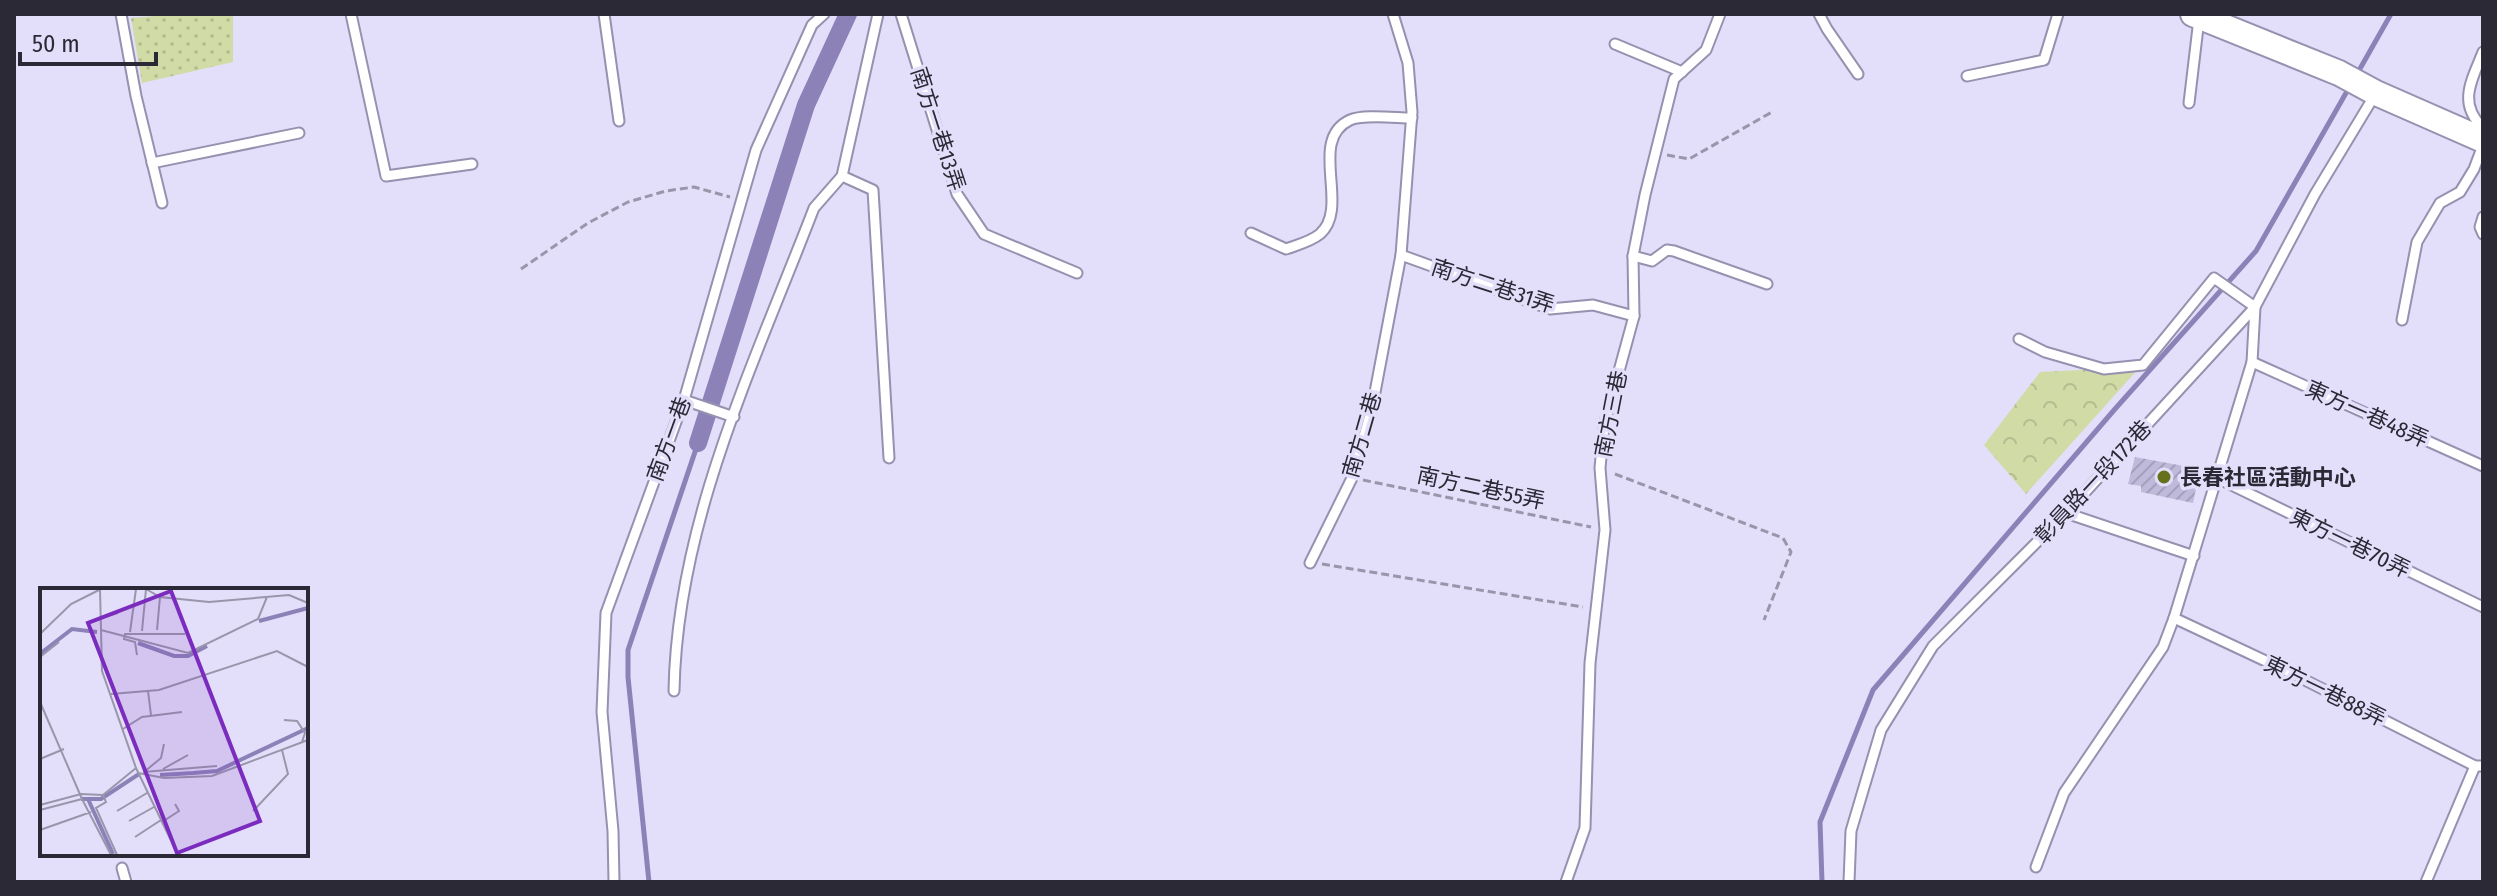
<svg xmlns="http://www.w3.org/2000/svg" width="2497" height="896" font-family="'Fira Sans Condensed','Noto Sans TC',sans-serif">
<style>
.park{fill:url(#park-crowns)}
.garden{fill:url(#garden-dots)}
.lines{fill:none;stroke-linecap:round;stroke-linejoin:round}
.stream{stroke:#8c82b8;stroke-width:5}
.canal{stroke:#8c82b8;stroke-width:18}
.building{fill:url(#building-hatch)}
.lane-casing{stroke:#9591af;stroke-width:13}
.secondary-casing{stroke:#9591af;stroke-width:28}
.path{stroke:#9995aa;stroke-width:3;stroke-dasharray:8 4;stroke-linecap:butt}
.lane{stroke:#fff;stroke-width:9}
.secondary{stroke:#fff;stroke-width:24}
.poi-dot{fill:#65711b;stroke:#e3dffa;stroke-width:3}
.labels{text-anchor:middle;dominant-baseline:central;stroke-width:7;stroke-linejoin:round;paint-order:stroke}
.street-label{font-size:22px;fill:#2b2935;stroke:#e3dffa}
.poi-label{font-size:22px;font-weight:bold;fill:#2b2935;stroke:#e3dffa;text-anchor:start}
.inset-river{fill:none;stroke:#8c82b8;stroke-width:4}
.inset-road{fill:none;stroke:#9996ab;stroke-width:2}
.view{fill:#7b2cbf;fill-opacity:0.15;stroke:#7b2cbf;stroke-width:4}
.inset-edge{fill:none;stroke:#2b2935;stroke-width:4}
</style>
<defs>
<pattern id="park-crowns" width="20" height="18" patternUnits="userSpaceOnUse" patternTransform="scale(2)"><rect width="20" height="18" fill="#d1dba6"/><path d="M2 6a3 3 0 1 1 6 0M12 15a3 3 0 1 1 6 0" fill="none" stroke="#b4bc90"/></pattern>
<pattern id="garden-dots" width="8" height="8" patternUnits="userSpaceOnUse" patternTransform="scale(2)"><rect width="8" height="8" fill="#d1dba6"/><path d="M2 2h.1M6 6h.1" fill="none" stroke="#b4bc90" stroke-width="1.8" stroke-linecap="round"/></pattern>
<pattern id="building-hatch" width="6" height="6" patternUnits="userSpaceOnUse" patternTransform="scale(2)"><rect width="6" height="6" fill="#bfbada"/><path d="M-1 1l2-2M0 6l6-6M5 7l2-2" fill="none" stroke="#a4a0bc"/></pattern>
</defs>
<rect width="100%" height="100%" fill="#e3dffa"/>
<!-- park -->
<polygon class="park" points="2140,367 2026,494 1984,445 2040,372"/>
<!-- garden -->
<polygon class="garden" points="179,14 233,14 233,62 142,83 131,18"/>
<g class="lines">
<!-- stream -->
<g class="stream">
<polyline points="2357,74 2391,14"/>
<polyline points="649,882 628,677 628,650 698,443"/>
<polyline points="1822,882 1820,822 1873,690 2115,409 2256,251 2350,86"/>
</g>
<!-- canal -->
<polyline class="canal" points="698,443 806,105 848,14"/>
</g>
<!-- building -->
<polygon class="building" points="2135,457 2200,469 2193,503 2141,492 2141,486 2128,484"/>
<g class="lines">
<defs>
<g id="lane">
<polyline points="121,14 136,96 162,203"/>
<polyline points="351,14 386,176 472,164"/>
<polyline points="604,14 619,121"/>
<polyline points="901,14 957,194 984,234 1077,273"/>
<polyline points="1819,14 1827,29 1858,74"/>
<polyline points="1615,44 1682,72"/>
<path d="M2483 52C2472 80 2457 103 2483 128"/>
<polyline points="1967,76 2044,60 2058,14"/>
<polyline points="2189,103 2199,19"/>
<polyline points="152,163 299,133"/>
<polyline points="842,176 873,190 889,458"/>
<polyline points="2483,217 2480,227 2483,234"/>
<path d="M1251 233 1286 249C1297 245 1310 242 1320 234 1351 207 1307 140 1350 120 1363 114 1396 118 1412 118"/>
<polyline points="1401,255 1550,309 1593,305 1634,316"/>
<polyline points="1633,256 1652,261 1667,250 1674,251 1767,284"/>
<polyline points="2402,320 2417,242 2440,203 2460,192 2474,169 2483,145"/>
<polyline points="2019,339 2045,352 2104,369 2143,365 2214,278 2255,307 2252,362 2174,618 2163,647 2064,793 2036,867"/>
<polyline points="2252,362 2483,466"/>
<polyline points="684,400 734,417"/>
<polyline points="2217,478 2483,607"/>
<polyline points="2066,513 2194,556"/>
<polyline points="1310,563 1352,478 1372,408 1401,255 1412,112 1408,63 1393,14"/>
<polyline points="2174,618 2289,672 2475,766"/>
<path d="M674 691C677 522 754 364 814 208L842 176 878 14"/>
<polyline points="122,868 126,882"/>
<polyline points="614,882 613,831 602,712 606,613 684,400 756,150 812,25 824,14"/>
<polyline points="1566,882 1585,828 1590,663 1605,530 1600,468 1604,426 1634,316 1633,256 1645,195 1674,79 1706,50 1720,14"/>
<polyline points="1849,882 1851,831 1881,730 1933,646 2066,513 2255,307 2315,194 2376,93"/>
<polyline points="2426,882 2475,766 2483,766"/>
</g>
<polyline id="secondary" points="2193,14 2339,73 2376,93 2483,140"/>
</defs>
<!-- lane casing -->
<use href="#lane" class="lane-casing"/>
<!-- secondary casing -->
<use href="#secondary" class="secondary-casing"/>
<!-- path -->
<g class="path">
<polyline points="1667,155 1689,159 1772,112"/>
<polyline points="521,269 588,223 628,202 666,191 694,187 730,197"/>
<polyline points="1615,474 1783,538 1791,552 1764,620"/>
<polyline points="1363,480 1591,527"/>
<polyline points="1322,564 1583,607"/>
</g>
<!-- lane -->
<use href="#lane" class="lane"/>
<!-- secondary -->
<use href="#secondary" class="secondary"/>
</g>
<!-- markers -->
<circle class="poi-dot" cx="2164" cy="477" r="8"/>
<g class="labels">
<!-- street labels -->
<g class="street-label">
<text transform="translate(938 129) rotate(72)">南方一巷13弄</text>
<text transform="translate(1493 286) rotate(18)">南方二巷31弄</text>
<text transform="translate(1611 414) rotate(-79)">南方三巷</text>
<text transform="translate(2367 414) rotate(24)">東方一巷48弄</text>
<text transform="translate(1362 435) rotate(-74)">南方二巷</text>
<text transform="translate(669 439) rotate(-70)">南方一巷</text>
<text transform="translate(2093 482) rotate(-47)">彰員路一段172巷</text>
<text transform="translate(1481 488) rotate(12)">南方二巷55弄</text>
<text transform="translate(2350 543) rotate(26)">東方一巷70弄</text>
<text transform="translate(2325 691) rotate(26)">東方一巷88弄</text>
</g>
<!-- poi labels -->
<g class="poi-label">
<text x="2180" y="477">長春社區活動中心</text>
</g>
</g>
<!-- overview -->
<g transform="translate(40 588)">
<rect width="268" height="268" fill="#e3dffa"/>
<path class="inset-river" d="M219 33 268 20M98 55 134 68H148L167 58M1 65 32 41 57 44M153 185 177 183 268 140M120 187 153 185M41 211H61L99 186M48 211 73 266"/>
<path class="inset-road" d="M60 1 62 83 96 180 138 267M106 1 120 9 169 14 249 7 268 15M48 34 78 25M61 42 148 65 218 31 227 9M117 42 120 9M102 43 106 1M90 44 96 1M0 46 31 16 59 2M97 67 95 54 84 51 85 46H145M0 69 19 54M108 103 111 127M71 106 119 102 237 63 268 79M0 114 42 211M244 132 257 133 265 145 262 154M83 141 102 129 142 124M0 171 24 161M123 181 148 167M103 184 177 178M104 184 121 170 124 156M98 185 124 190 172 188 268 152M63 207 66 214 56 220 77 267M42 211 71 267M0 217 41 206 63 207 96 180M0 222 42 211M77 223 107 205M213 223 248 186 242 162M89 233 114 219M122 234 139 223 135 216M0 242 51 224M95 249 121 232"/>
<path class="view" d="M131 3 220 233 137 265 48 35Z"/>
<rect width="268" height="268" class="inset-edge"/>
</g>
<!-- border -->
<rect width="2497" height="896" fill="none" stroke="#2b2935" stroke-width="32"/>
<!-- scale -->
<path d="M20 52v12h136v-12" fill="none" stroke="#2b2935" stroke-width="4"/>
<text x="32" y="52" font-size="24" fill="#2b2935" stroke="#e3dffa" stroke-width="6" paint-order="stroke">50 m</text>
</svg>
